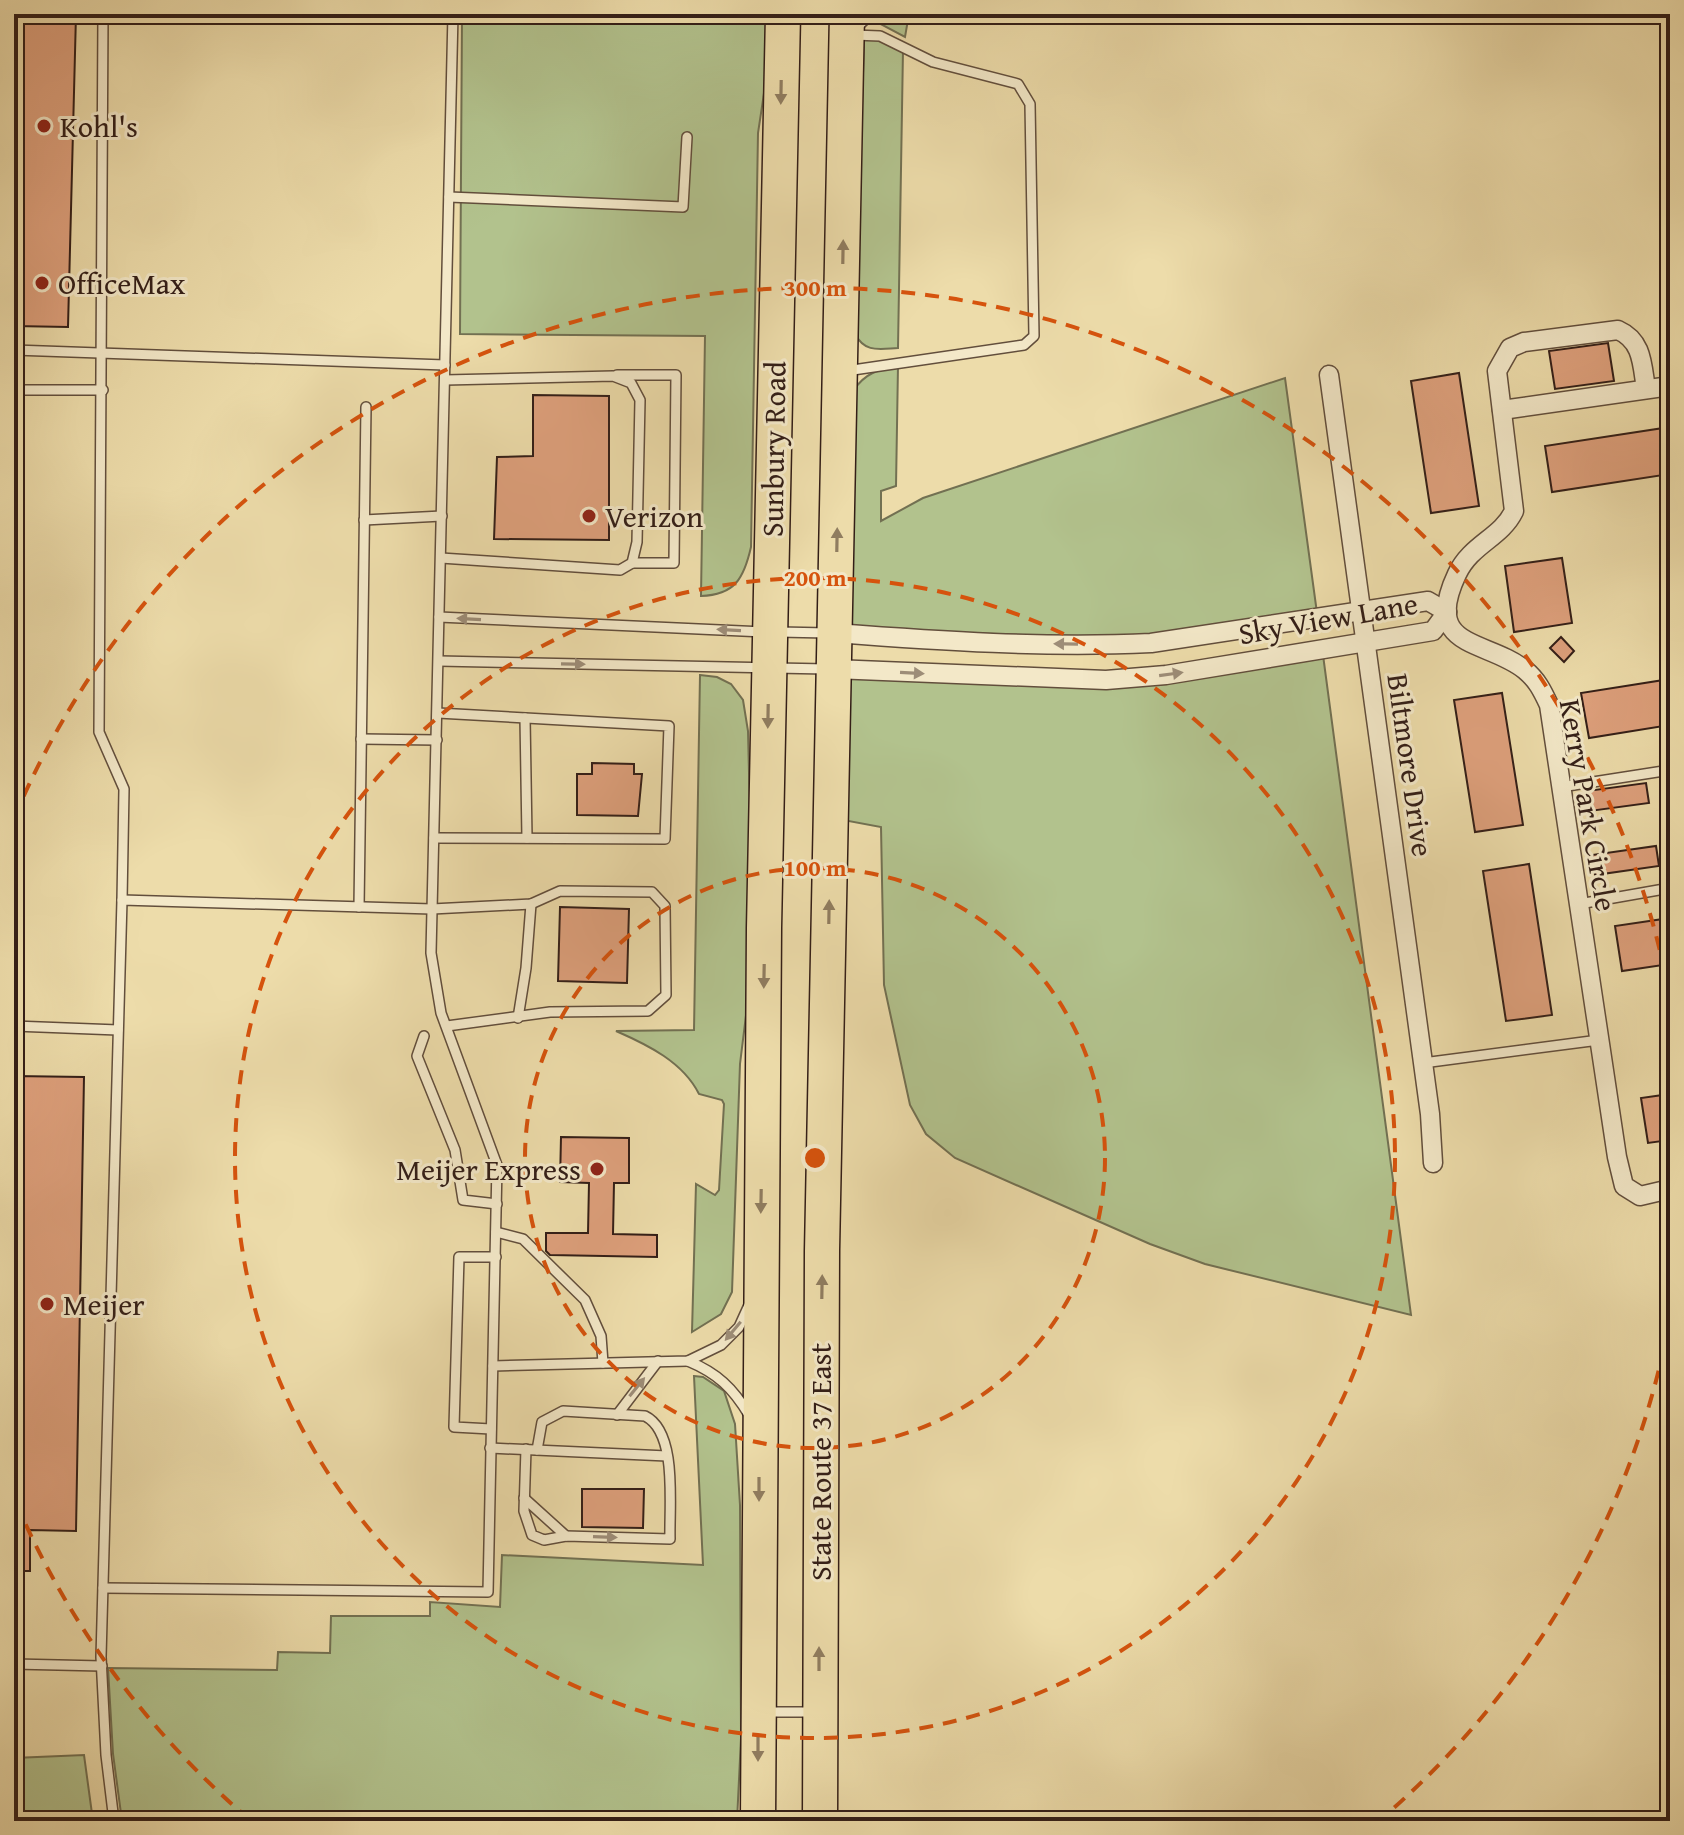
<svg xmlns="http://www.w3.org/2000/svg" width="1684" height="1835" font-family="'Gentium Book Plus',serif">
<style>
.green{fill:#b2c28d;stroke:#727052;stroke-width:2}
.building{fill:#dea07c;stroke:#331e17;stroke-width:2}
.lines{fill:none;stroke-linecap:round;stroke-linejoin:round}
.lane-casing{stroke:#624e3c;stroke-width:12}
.street-casing{stroke:#624e3c;stroke-width:21}
.highway-casing{stroke:#331e17;stroke-width:37}
.lane{stroke:#f3e8c8;stroke-width:9}
.street{stroke:#f3e8c8;stroke-width:18}
.highway{stroke:#eddcaa;stroke-width:34}
.oneway{fill:#907d60}
.oneway2{fill:#9d8d78}
.ring{fill:none;stroke:#d6530d;stroke-width:4;stroke-dasharray:14 10}
.poi-dot{fill:#8f2418;stroke:#f3e8c8;stroke-width:3}
.labels{text-anchor:middle;dominant-baseline:central;stroke-width:6;stroke-linejoin:round;paint-order:stroke}
.poi-label{font-size:30px;fill:#331e17;stroke:#f3e8c8;text-anchor:start}
.street-label{font-size:30px;fill:#331e17;stroke:#f3e8c8}
.centre{fill:#d6530d;stroke:#f3e8c8;stroke-width:4}
.ring-label{font-size:24px;text-anchor:middle;font-weight:bold;fill:#d6530d;stroke:#f3e8c8;stroke-width:6;stroke-linejoin:round;paint-order:stroke}
</style>
<rect width="100%" height="100%" fill="#eddcaa"/>
<filter id="stains"><feTurbulence type="fractalNoise" baseFrequency=".0025" numOctaves="4"/><feColorMatrix values="0 0 0 0 .2 0 0 0 0 .09 0 0 0 0 .02 0 0 0 .5 -.17"/></filter>
<radialGradient id="worn" r=".72"><stop offset=".6" stop-color="#630" stop-opacity="0"/><stop offset="1" stop-color="#630" stop-opacity=".3"/></radialGradient>
<!-- green -->
<g class="green">
<path d="M462 14H767L766 80 758 133 751 547C744 578 735 595 701 596L705 336 460 334Z"/>
<polygon points="875,14 909,14 905,37 871,19"/>
<path d="M877 38 903 50 898 348C879 349 865 353 855 334L864 40Z"/>
<path d="M898 366 896 486 881 491V521L923 498 1285 378 1317 613 1159 635 1110 638 848 629 853 391C865 373 877 370 898 366Z"/>
<polygon points="1323,655 1411,1315 1205,1264 1150,1244 955,1158 926,1134 910,1105 884,985 881,827 843,820 846,676 1092,686"/>
<path d="M700 675 717 677 731 684 743 700 748 731 752 898 749 991 740 1064 732 1292 721 1314 692 1332 696 1184 715 1195 719 1190 724 1104 722 1100 699 1094C683 1062 648 1045 616 1031L694 1030Z"/>
<polygon points="694,1376 703,1377 724,1391 735,1424 740,1505 741,1738 737,1821 122,1821 113,1754 108,1668 277,1670 278,1652 330,1653 331,1616 430,1616 430,1602 500,1607 502,1555 703,1565"/>
<polygon points="84,1755 93,1821 14,1821 14,1758"/>
</g>
<!-- building -->
<g class="building">
<polygon points="14,14 76,14 68,327 14,326"/>
<polygon points="1608,343 1614,381 1555,389 1549,351"/>
<polygon points="1459,373 1479,506 1431,513 1411,381"/>
<polygon points="533,395 609,396 609,540 494,539 497,457 533,456"/>
<polygon points="1670,427 1670,474 1552,492 1545,446"/>
<polygon points="1562,558 1572,623 1514,632 1505,566"/>
<polygon points="1561,637 1574,651 1564,662 1550,648"/>
<polygon points="1670,679 1670,725 1589,738 1581,693"/>
<polygon points="1502,693 1523,825 1475,832 1454,700"/>
<polygon points="592,763 634,764 634,774 642,774 638,816 577,815 577,774 592,774"/>
<polygon points="1646,783 1649,803 1590,811 1587,791"/>
<polygon points="1656,846 1659,866 1595,875 1592,855"/>
<polygon points="1529,864 1552,1015 1506,1021 1483,871"/>
<polygon points="560,907 629,909 627,983 558,981"/>
<polygon points="1670,918 1670,964 1622,971 1615,926"/>
<polygon points="14,1076 84,1077 76,1531 30,1530 30,1571 14,1571"/>
<polygon points="1670,1094 1670,1140 1648,1143 1641,1098"/>
<polygon points="561,1137 629,1138 629,1183 614,1183 613,1234 657,1235 657,1257 550,1255 546,1251 546,1233 588,1233 589,1183 560,1182"/>
<polygon points="582,1489 644,1489 643,1528 582,1527"/>
</g>
<g class="lines">
<defs>
<g id="lane">
<polyline points="103,14 99,732 124,789 122,900"/>
<polyline points="856,28 871,14"/>
<polyline points="449,197 683,207 687,137"/>
<polyline points="14,350 445,365"/>
<polyline points="846,371 1024,345 1034,336 1030,104 1018,84 933,62 880,36 854,35"/>
<polyline points="617,375 676,375 674,563 632,563"/>
<polyline points="14,390 103,390"/>
<polyline points="364,520 442,516"/>
<polyline points="441,558 620,570 632,563 637,542 640,400 631,383 613,376 445,380"/>
<polyline points="439,617 764,632"/>
<polyline points="779,632 828,633"/>
<polyline points="439,661 827,669"/>
<polyline points="525,718 527,838"/>
<polyline points="361,739 437,740"/>
<polyline points="1561,787 1670,770"/>
<polyline points="434,838 665,839 669,726 438,713"/>
<polyline points="1579,904 1670,888"/>
<polyline points="359,907 366,407"/>
<polyline points="518,1018 526,968 531,904"/>
<polyline points="14,1026 118,1030"/>
<polyline points="424,1036 417,1056 455,1150 463,1200 497,1204"/>
<polyline points="1423,1063 1599,1040"/>
<polyline points="496,1232 523,1239 585,1300 601,1336 603,1363"/>
<path d="M688 1361C717 1373 733 1388 749 1415"/>
<polyline points="493,1366 688,1361 721,1345 739,1327 749,1305"/>
<polyline points="617,1415 658,1361"/>
<polyline points="491,1429 454,1427 459,1257 496,1257"/>
<polyline points="490,1448 667,1456"/>
<path d="M526 1449 524 1511 532 1535 544 1540 566 1536 670 1539C669 1506 678 1432 645 1416L563 1411 542 1422 537 1450"/>
<polyline points="524,1498 566,1536"/>
<polyline points="103,1588 488,1592 497,1165 441,1013 431,953 453,14"/>
<polyline points="14,1664 102,1666"/>
<polyline points="766,1712 815,1712"/>
<polyline points="114,1821 106,1755 101,1657 122,900 432,909 531,904 560,891 652,892 665,906 666,995 648,1011 550,1012 447,1026"/>
</g>
<g id="street">
<polyline points="1329,375 1430,1114 1433,1163"/>
<path d="M1646 389C1642 365 1643 341 1618 330L1524 342 1510 348 1497 371 1514 511C1501 538 1471 544 1457 574 1421 650 1487 639 1525 670 1537 680 1542 690 1549 705L1617 1157 1624 1186 1640 1196 1670 1189"/>
<polyline points="1502,410 1670,386"/>
<path d="M835 633C940 641 1046 648 1151 643L1428 601 1447 612"/>
<polyline points="834,669 1106,680 1166,675 1433,631 1447,612"/>
</g>
<g id="highway">
<polyline points="758,1821 764,928 783,14"/>
<polyline points="820,1821 822,1251 847,14"/>
</g>
</defs>
<!-- lane casing -->
<use href="#lane" class="lane-casing"/>
<!-- street casing -->
<use href="#street" class="street-casing"/>
<!-- highway casing -->
<use href="#highway" class="highway-casing"/>
<!-- lane -->
<use href="#lane" class="lane"/>
<!-- street -->
<use href="#street" class="street"/>
<!-- highway -->
<use href="#highway" class="highway"/>
</g>
<!-- one-way arrows -->
<defs><path id="oneway-solid" d="M-6-.8H1V-3.2L6.5 0L1 3.2V.8H-6Z" transform="scale(2)"/></defs>
<g class="oneway">
<use href="#oneway-solid" transform="translate(781 92) rotate(91)"/>
<use href="#oneway-solid" transform="translate(843 252) rotate(-89)"/>
<use href="#oneway-solid" transform="translate(837 540) rotate(-89)"/>
<use href="#oneway-solid" transform="translate(768 716) rotate(91)"/>
<use href="#oneway-solid" transform="translate(829 912) rotate(-89)"/>
<use href="#oneway-solid" transform="translate(764 976) rotate(91)"/>
<use href="#oneway-solid" transform="translate(761 1201) rotate(91)"/>
<use href="#oneway-solid" transform="translate(822 1287) rotate(-89)"/>
<use href="#oneway-solid" transform="translate(759 1489) rotate(90)"/>
<use href="#oneway-solid" transform="translate(819 1659) rotate(-90)"/>
<use href="#oneway-solid" transform="translate(758 1749) rotate(90)"/>
</g>
<g class="oneway2">
<use href="#oneway-solid" transform="translate(469 619) rotate(-177)"/>
<use href="#oneway-solid" transform="translate(729 630) rotate(-177)"/>
<use href="#oneway-solid" transform="translate(1066 644) rotate(-179)"/>
<use href="#oneway-solid" transform="translate(573 664) rotate(1)"/>
<use href="#oneway-solid" transform="translate(912 673) rotate(3)"/>
<use href="#oneway-solid" transform="translate(1171 674) rotate(-8)"/>
<use href="#oneway-solid" transform="translate(733 1331) rotate(130)"/>
<use href="#oneway-solid" transform="translate(637 1387) rotate(-51)"/>
<use href="#oneway-solid" transform="translate(605 1537) rotate(2)"/>
</g>
<!-- distance rings -->
<g class="ring">
<circle cx="815" cy="1158" r="290"/>
<circle cx="815" cy="1158" r="580"/>
<path d="M1669 1324A870 870 0 0 1 1380 1820M250 1820A870 870 0 0 1 14 1498M14 818A870 870 0 0 1 1669 992"/>
</g>
<!-- markers -->
<g class="poi-dot">
<circle cx="44" cy="126" r="8"/>
<circle cx="42" cy="283" r="8"/>
<circle cx="589" cy="516" r="8"/>
<circle cx="597" cy="1169" r="8"/>
<circle cx="47" cy="1304" r="8"/>
</g>
<g class="labels">
<!-- poi labels -->
<g class="poi-label">
<text x="60" y="126">Kohl's</text>
<text x="58" y="283">OfficeMax</text>
<text x="605" y="516">Verizon</text>
<text x="581" y="1169" text-anchor="end">Meijer Express</text>
<text x="63" y="1304">Meijer</text>
</g>
<!-- street labels -->
<g class="street-label">
<text transform="translate(773 449) rotate(-89)">Sunbury Road</text>
<text transform="translate(1328 618) rotate(-10)">Sky View Lane</text>
<text transform="translate(1411 765) rotate(82)">Biltmore Drive</text>
<text transform="translate(1589 805) rotate(80)">Kerry Park Circle</text>
<text transform="translate(820 1462) rotate(-90)">State Route 37 East</text>
</g>
</g>
<circle cx="815" cy="1158" r="12" class="centre"/>
<g class="ring-label">
<text x="815" y="296">300 m</text>
<text x="815" y="586">200 m</text>
<text x="815" y="876">100 m</text>
</g>
<!-- margin -->
<rect width="1684" height="1835" fill="none" stroke="#eddcaa" stroke-width="48"/>
<rect x="16" y="16" width="1652" height="1803" fill="none" stroke="#331e17" stroke-width="4"/>
<rect x="24" y="24" width="1636" height="1787" fill="none" stroke="#331e17" stroke-width="2"/>
<rect width="100%" height="100%" filter="url(#stains)"/>
<rect width="100%" height="100%" fill="url(#worn)"/>
</svg>
